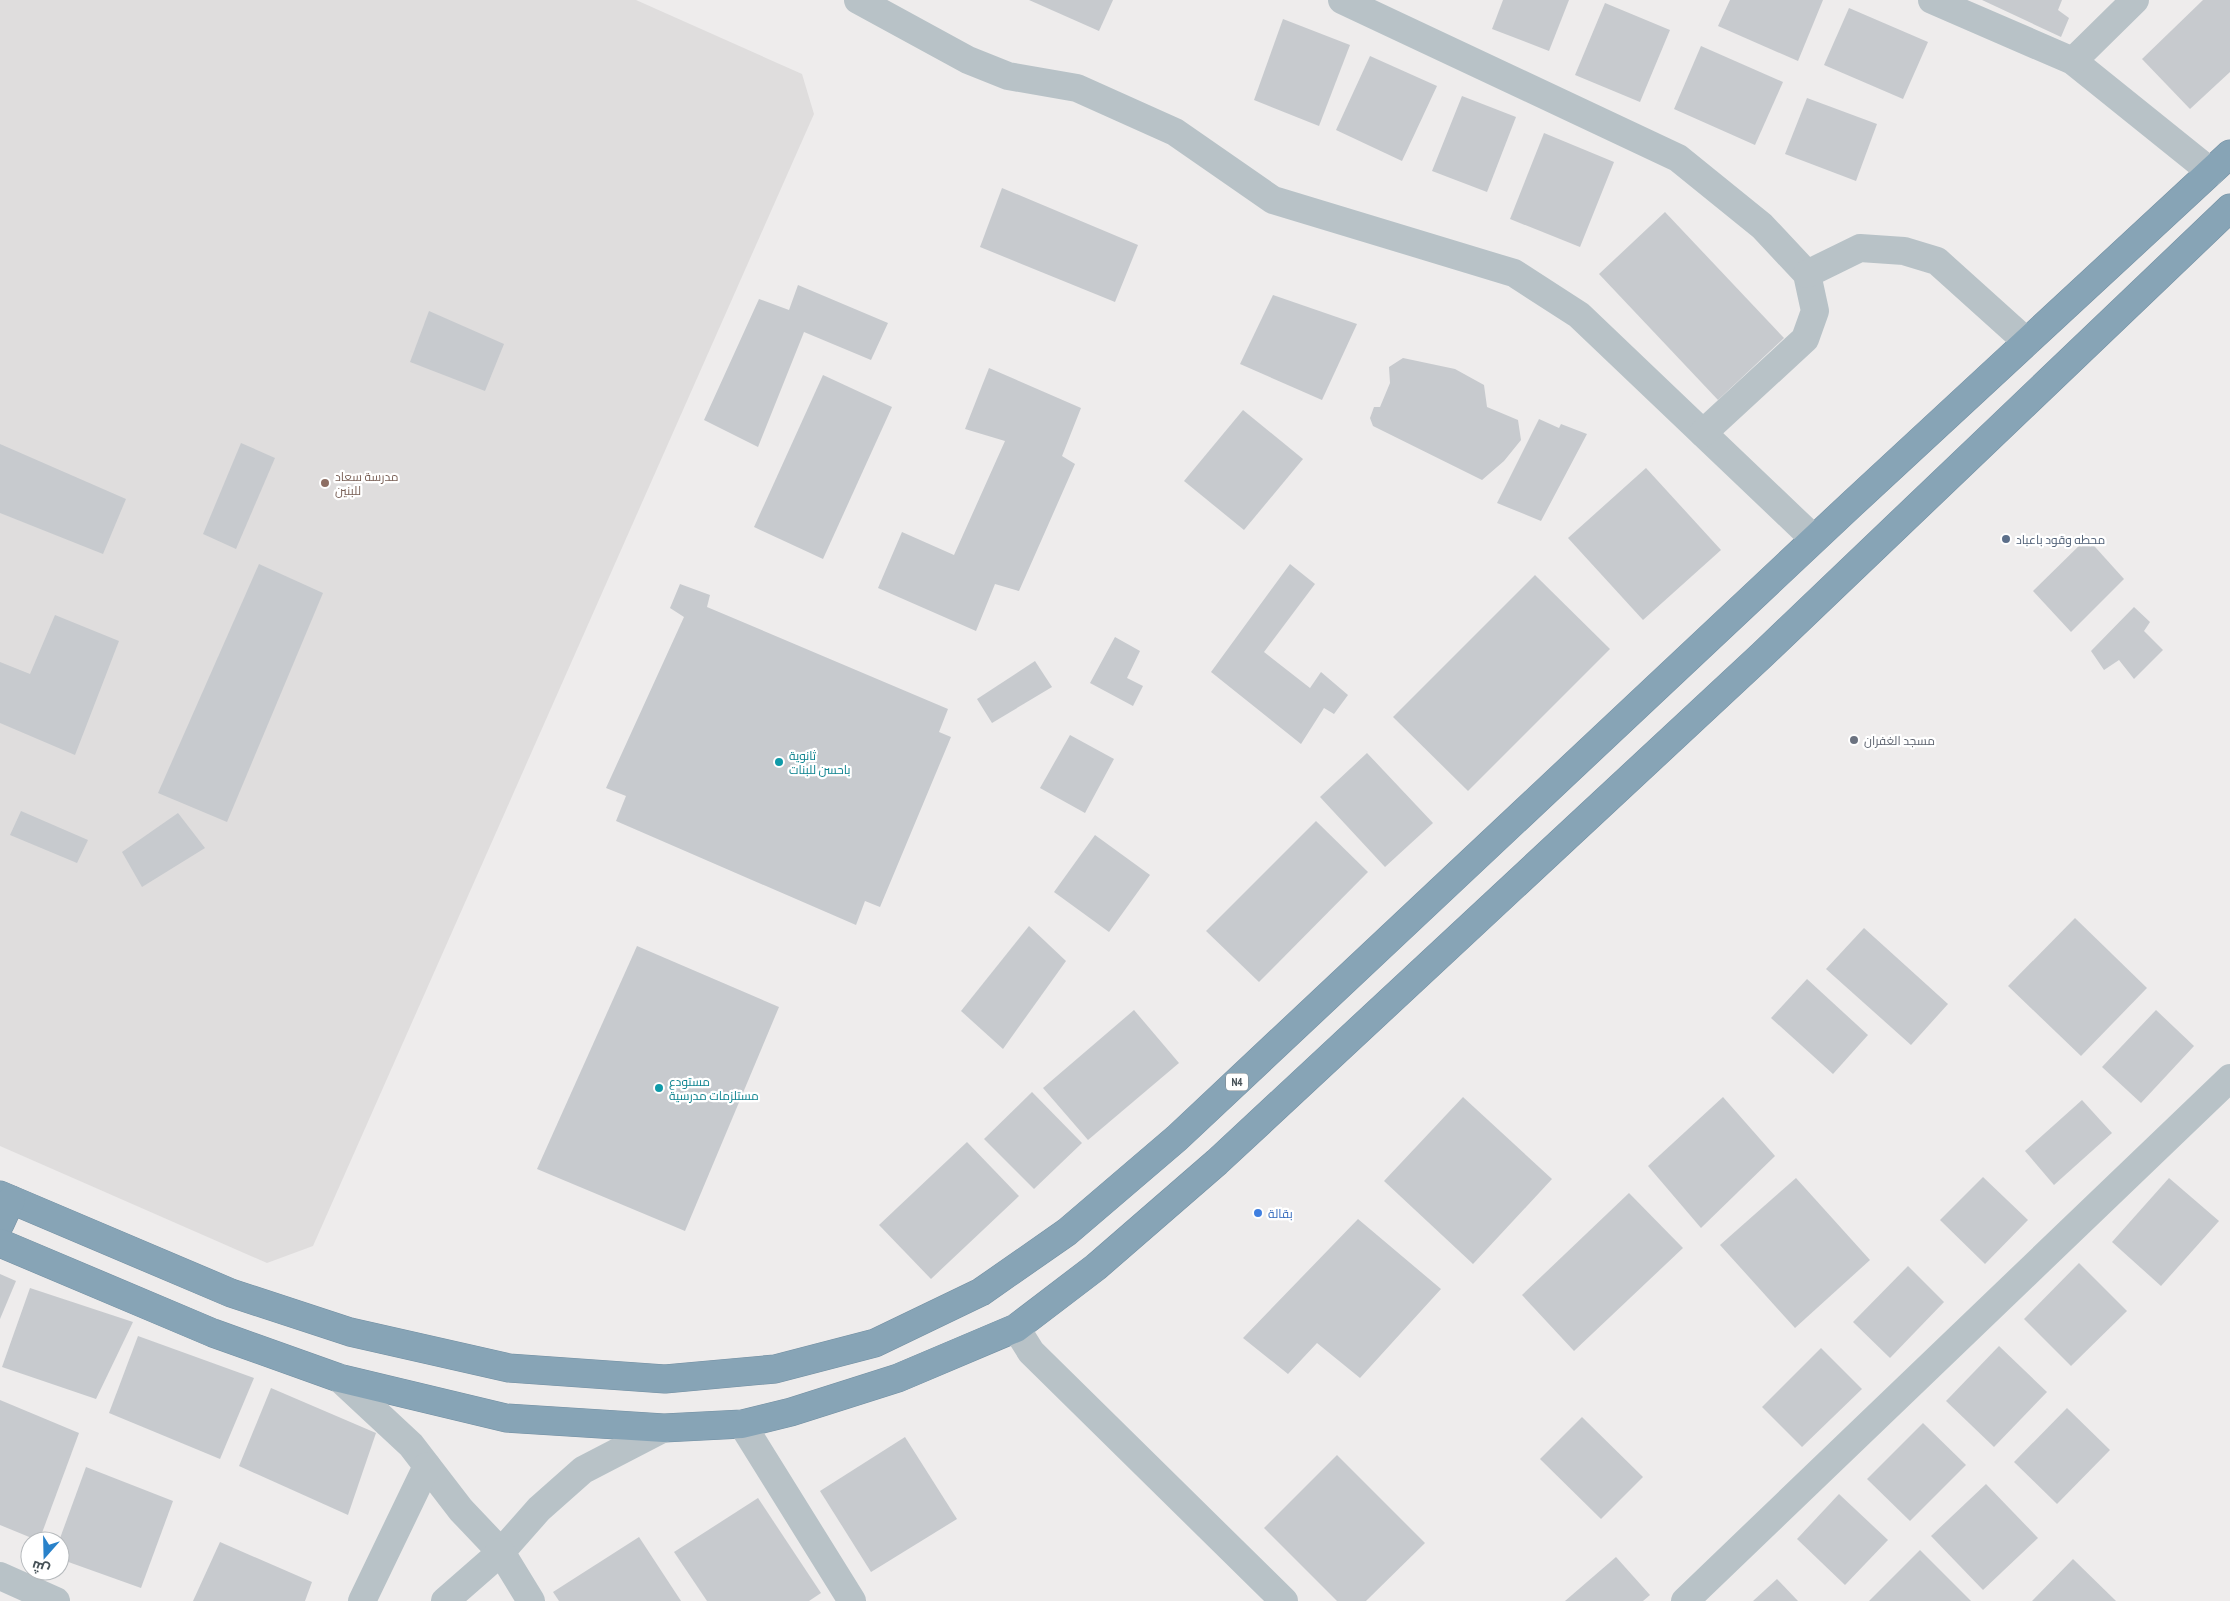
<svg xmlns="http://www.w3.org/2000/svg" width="2230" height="1601" font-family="'PT Sans Narrow',Cairo,sans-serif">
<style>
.education{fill:#dfdddd}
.building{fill:#c7cace}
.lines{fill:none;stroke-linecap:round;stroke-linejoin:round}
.highway-casing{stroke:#738fa2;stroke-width:29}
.minor{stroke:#b8c2c7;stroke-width:28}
.highway{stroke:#87a4b6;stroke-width:28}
.education-dot{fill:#8d6e63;stroke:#fff;stroke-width:2}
.service-dot{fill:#5c6f8a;stroke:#fff;stroke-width:2}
.worship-dot{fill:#6b7280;stroke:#fff;stroke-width:2}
.culture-dot{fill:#0f9aa8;stroke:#fff;stroke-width:2}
.shop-dot{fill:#3f7fe0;stroke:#fff;stroke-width:2}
.labels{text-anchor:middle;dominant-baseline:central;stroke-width:4.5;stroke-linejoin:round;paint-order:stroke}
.shield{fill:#fff;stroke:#7e8589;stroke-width:1}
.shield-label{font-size:11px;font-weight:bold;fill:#465157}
.education-label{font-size:12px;fill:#785e54;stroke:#fff;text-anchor:start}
.service-label{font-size:12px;fill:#4e5e75;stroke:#fff;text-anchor:start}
.worship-label{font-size:12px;fill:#5b616d;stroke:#fff;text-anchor:start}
.culture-label{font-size:12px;fill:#0d838f;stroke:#fff;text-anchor:start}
.shop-label{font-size:12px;fill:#366cbe;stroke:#fff;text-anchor:start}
</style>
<rect width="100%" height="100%" fill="#eeecec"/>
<!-- education -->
<polygon class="education" points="0,0 636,0 802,74 814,114 313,1246 267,1263 0,1146"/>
<!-- building -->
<g class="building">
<polygon points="1029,0 1113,0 1099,31"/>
<polygon points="1503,0 1569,0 1549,51 1492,29"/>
<polygon points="1730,0 1823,0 1798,61 1718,26"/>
<polygon points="1982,0 2062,0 2058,10 2069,18 2061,37"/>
<polygon points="2203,0 2230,0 2230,72 2190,109 2142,59"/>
<polygon points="1605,3 1670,30 1640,102 1575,75"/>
<polygon points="1849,8 1928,42 1903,99 1824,65"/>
<polygon points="1283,19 1350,45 1319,126 1254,100"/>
<polygon points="1701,46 1783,82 1755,145 1674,109"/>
<polygon points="1370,56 1437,86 1402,161 1336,130"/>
<polygon points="1462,96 1516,117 1487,192 1432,171"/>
<polygon points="1807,98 1877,124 1856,181 1785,154"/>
<polygon points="1544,133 1614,162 1580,247 1510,219"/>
<polygon points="1002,188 1138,245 1115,302 980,247"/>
<polygon points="1665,212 1784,338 1718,400 1599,274"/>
<polygon points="798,285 888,323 871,360 804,332 758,447 704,420 759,299 789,310"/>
<polygon points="1273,295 1357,324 1322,400 1240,364"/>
<polygon points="429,311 504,344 485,391 410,362"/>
<polygon points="1403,358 1455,369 1484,385 1487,407 1518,420 1521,440 1504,461 1482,480 1373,426 1370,418 1374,407 1380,407 1390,383 1389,367"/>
<polygon points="989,368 1081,408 1062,456 1075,464 1019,591 995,584 976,631 878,588 902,532 954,555 1005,441 965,429"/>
<polygon points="823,375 892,407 823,559 754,527"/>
<polygon points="1243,410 1303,459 1244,530 1184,481"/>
<polygon points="1539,419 1559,428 1561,424 1587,434 1541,521 1497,503"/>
<polygon points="241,443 275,458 236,549 203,534"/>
<polygon points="0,444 126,499 103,554 0,513"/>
<polygon points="1646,468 1721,550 1643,620 1568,538"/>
<polygon points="2087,538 2124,579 2071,632 2033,591"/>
<polygon points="259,564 323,593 227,822 158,793"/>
<polygon points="1290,564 1315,584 1264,652 1310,688 1321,672 1348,695 1334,714 1324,708 1301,744 1211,672"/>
<polygon points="1535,575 1610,649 1468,791 1393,717"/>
<polygon points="680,584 710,595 707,607 948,709 939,732 951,737 880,907 865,901 856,925 616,821 626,796 606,788 684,617 670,608"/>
<polygon points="2134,607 2150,622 2144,631 2163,650 2134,679 2119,660 2104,670 2091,651"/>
<polygon points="55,615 119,641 75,755 0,723 0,662 30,674"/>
<polygon points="1115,637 1140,651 1127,678 1143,686 1133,706 1090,683"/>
<polygon points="1035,661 1052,687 992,723 977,699"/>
<polygon points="1070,735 1114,759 1085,813 1040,788"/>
<polygon points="1367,753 1433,823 1385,867 1320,797"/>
<polygon points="21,811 88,840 77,863 10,835"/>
<polygon points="178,813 205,848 142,887 122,852"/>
<polygon points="1316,821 1368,872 1259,982 1206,931"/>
<polygon points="1095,835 1150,875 1109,932 1054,892"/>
<polygon points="2075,918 2147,988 2081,1056 2008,986"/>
<polygon points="1029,926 1066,961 1003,1049 961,1011"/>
<polygon points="1864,928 1948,1004 1911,1045 1826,969"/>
<polygon points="637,946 779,1007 685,1231 537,1169"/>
<polygon points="1807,979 1868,1035 1833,1074 1771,1018"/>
<polygon points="1134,1010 1179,1063 1088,1140 1043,1088"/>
<polygon points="2156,1010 2194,1046 2141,1103 2102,1067"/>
<polygon points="1032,1092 1082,1143 1034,1189 984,1139"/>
<polygon points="1463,1097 1552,1179 1473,1264 1384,1181"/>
<polygon points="1723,1097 1775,1156 1701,1228 1648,1166"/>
<polygon points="2082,1100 2112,1133 2054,1185 2025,1151"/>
<polygon points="967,1142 1019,1196 931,1279 879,1225"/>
<polygon points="1983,1177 2028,1220 1985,1264 1940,1220"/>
<polygon points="1796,1178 1870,1260 1795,1328 1720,1245"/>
<polygon points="2169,1178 2219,1221 2161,1286 2112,1242"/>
<polygon points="1629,1193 1683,1248 1574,1351 1522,1295"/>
<polygon points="1358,1219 1441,1289 1360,1378 1317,1343 1288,1374 1243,1338"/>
<polygon points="2079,1263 2127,1311 2071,1366 2024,1319"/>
<polygon points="1908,1266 1944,1302 1890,1358 1853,1322"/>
<polygon points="0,1274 16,1281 0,1319"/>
<polygon points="30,1288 133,1322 96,1399 2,1367"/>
<polygon points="138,1336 254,1378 220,1459 109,1413"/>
<polygon points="1999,1346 2047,1392 1994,1447 1946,1401"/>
<polygon points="1821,1348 1862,1389 1802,1447 1762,1407"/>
<polygon points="271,1388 376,1433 348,1515 239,1466"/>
<polygon points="0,1400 79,1433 39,1541 0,1525"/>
<polygon points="2067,1408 2110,1450 2057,1504 2014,1462"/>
<polygon points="1582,1417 1643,1477 1601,1519 1540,1459"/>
<polygon points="1923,1423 1966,1465 1910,1521 1867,1479"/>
<polygon points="905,1437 957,1519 871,1572 820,1491"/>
<polygon points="1337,1455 1425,1543 1366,1601 1337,1601 1264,1528"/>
<polygon points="86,1467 173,1501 141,1588 60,1559 59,1541"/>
<polygon points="1986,1484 2038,1538 1983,1590 1931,1536"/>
<polygon points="1839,1494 1888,1540 1845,1585 1797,1539"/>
<polygon points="758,1498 821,1593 809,1601 707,1601 674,1552"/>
<polygon points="639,1537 681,1601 559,1601 553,1592"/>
<polygon points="220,1542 312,1582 305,1601 193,1601"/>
<polygon points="1920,1550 1971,1601 1869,1601"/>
<polygon points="1616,1557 1650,1595 1643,1601 1565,1601"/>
<polygon points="2073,1559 2116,1601 2032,1601"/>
<polygon points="1777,1579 1798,1601 1753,1601"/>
</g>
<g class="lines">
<defs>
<g id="highway">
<polyline points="0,1195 231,1293 350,1332 509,1368 665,1379 775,1369 875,1343 981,1292 1067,1232 1177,1138 1853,503 2230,154"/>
<polyline points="0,1224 11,1200"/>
<polyline points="0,1243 213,1333 339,1378 506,1418 664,1428 742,1424 791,1412 898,1378 1016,1328 1096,1267 1217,1162 1762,655 2230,208"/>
</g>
</defs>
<!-- highway casing -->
<use href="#highway" class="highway-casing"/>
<!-- minor -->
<g class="minor">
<polyline points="858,0 968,60 1008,76 1077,88 1175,132 1273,200 1514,273 1579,315 1814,539"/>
<polyline points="1342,0 1678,158 1762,226 1807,274 1815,311 1805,339 1703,433"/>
<polyline points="1932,0 2073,61 2211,172"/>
<polyline points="2073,61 2135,0"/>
<polyline points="1807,274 1860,248 1904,251 1937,261 2027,342"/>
<polyline points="1016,1328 1031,1352 1284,1601"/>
<polyline points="339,1378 411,1445 461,1510 501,1552 539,1509 583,1470 664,1428"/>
<polyline points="742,1424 852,1601"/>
<polyline points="0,1576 56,1601"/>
<polyline points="362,1601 427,1466"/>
<polyline points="445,1601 501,1552 531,1601"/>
<polyline points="1685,1601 2230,1078"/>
</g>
<!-- highway -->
<use href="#highway" class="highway"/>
</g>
<!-- markers -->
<circle class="education-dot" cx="325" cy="483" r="5"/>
<circle class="service-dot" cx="2006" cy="539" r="5"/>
<circle class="worship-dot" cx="1854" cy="740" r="5"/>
<g class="culture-dot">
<circle cx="779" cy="762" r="5"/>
<circle cx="659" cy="1088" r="5"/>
</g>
<circle class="shop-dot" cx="1258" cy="1213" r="5"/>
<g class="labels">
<!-- shield labels -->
<rect class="shield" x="1226" y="1073.5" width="22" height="17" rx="4"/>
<g class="shield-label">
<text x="1237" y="1082">N4</text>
</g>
<!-- education labels -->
<g class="education-label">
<text x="335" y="476">مدرسة سعاد<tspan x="335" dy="14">للبنين</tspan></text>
</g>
<!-- service labels -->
<g class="service-label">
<text x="2016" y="539">محطه وقود باعباد</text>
</g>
<!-- worship labels -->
<g class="worship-label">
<text x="1864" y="740">مسجد الغفران</text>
</g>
<!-- culture labels -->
<g class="culture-label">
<text x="789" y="755">ثانوية<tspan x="789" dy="14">باحسن للبنات</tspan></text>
<text x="669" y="1081">مستودع<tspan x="669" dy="14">مستلزمات مدرسية</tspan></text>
</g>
<!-- shop labels -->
<g class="shop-label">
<text x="1268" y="1213">بقالة</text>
</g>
</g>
<!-- north arrow -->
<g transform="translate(45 1556) rotate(200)"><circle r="24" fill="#ffffff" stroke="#b5b9bc"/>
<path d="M0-4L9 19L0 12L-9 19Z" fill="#2982ca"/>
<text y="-8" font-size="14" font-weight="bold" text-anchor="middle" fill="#465157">ش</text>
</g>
</svg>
